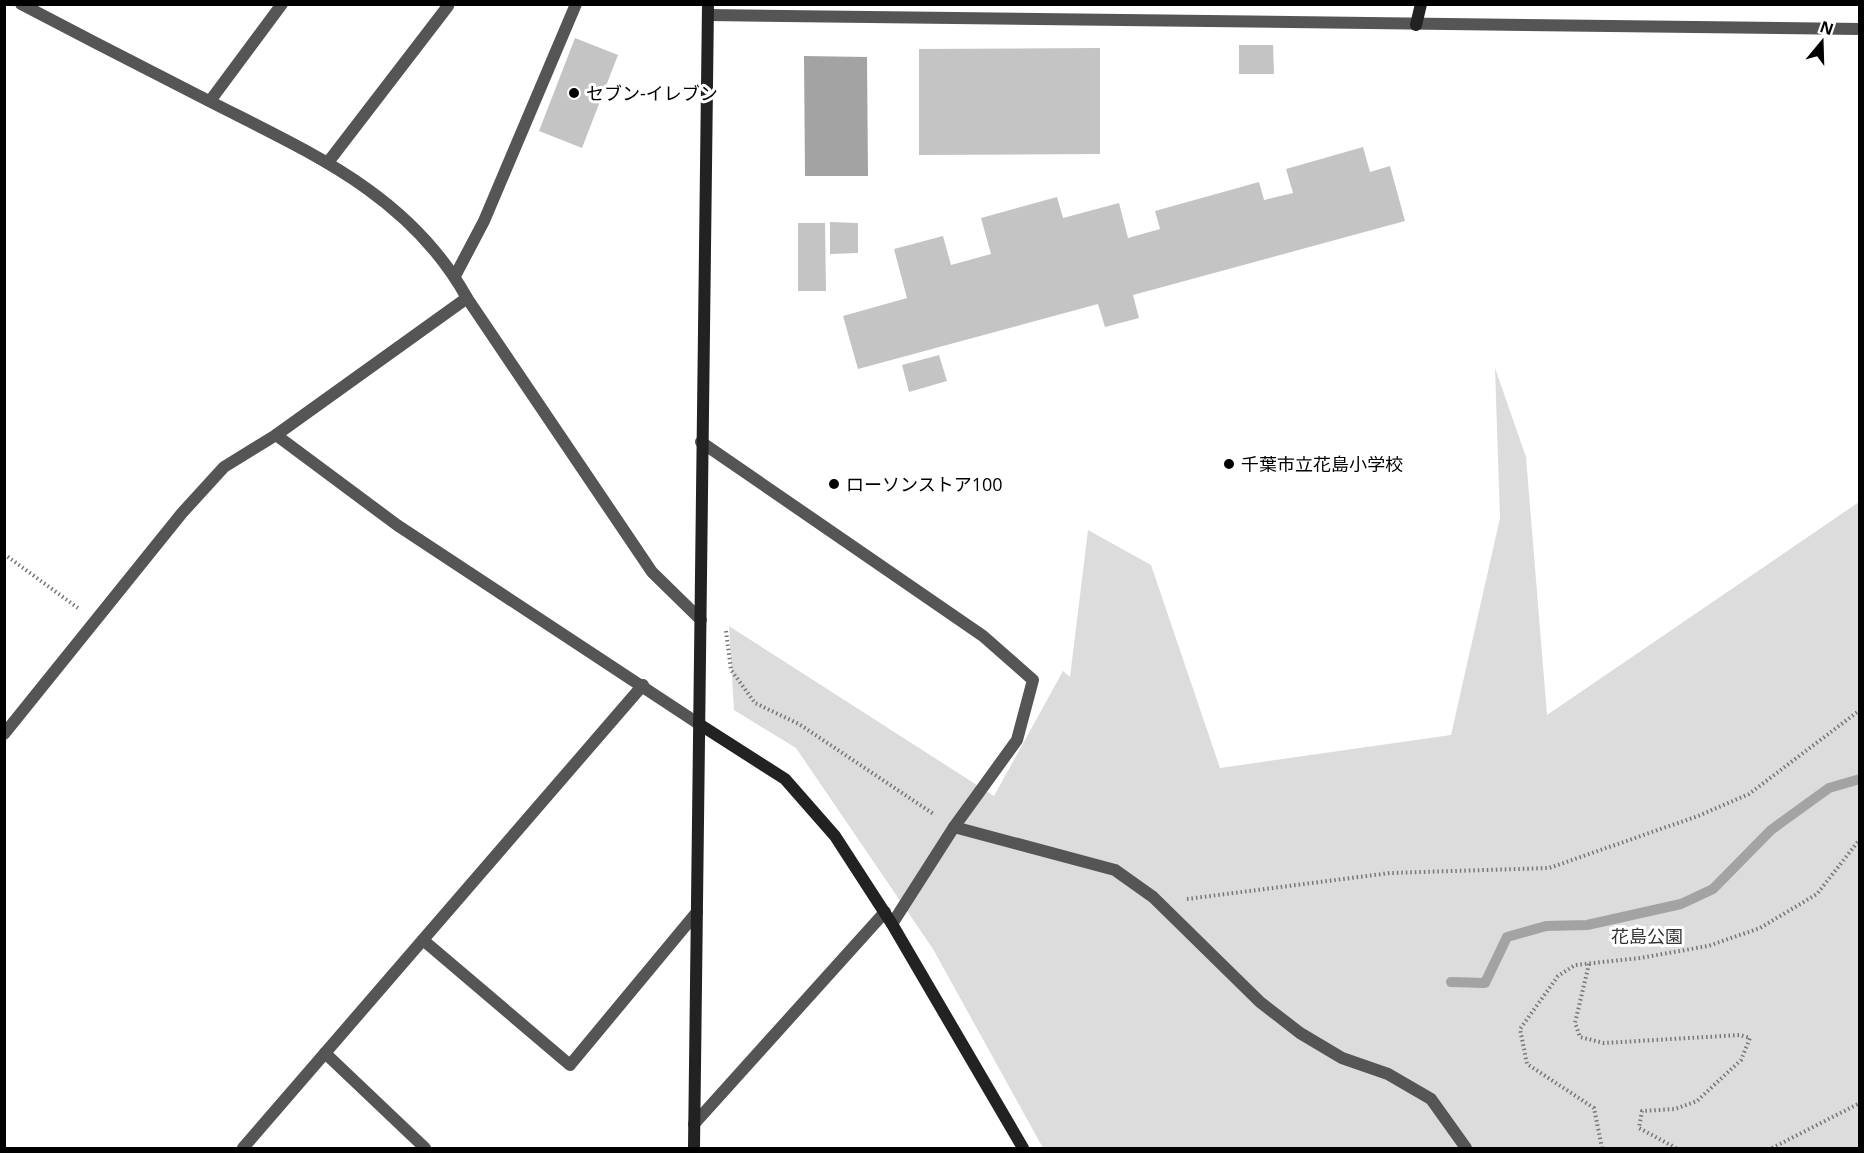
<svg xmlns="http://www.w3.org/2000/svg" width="1864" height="1153" font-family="'Open Sans','Noto Sans JP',sans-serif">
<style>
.green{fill:#dcdcdc}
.water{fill:#a3a3a3}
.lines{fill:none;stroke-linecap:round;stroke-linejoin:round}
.stream{stroke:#a3a3a3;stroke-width:10}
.building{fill:#c4c4c4}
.path{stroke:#777;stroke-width:4;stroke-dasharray:1.5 3;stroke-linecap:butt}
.lane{stroke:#555;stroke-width:12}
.street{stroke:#555;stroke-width:12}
.secondary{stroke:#222;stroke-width:12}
.poi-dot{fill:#000;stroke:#fff;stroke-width:2}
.labels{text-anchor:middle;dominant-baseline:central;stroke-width:6;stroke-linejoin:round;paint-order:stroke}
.poi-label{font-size:18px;fill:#000;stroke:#fff;text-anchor:start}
.park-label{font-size:18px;fill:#333;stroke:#fff}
</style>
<rect width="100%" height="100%" fill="#fff"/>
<!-- green -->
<polygon class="green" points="1495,368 1526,457 1547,715 1859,502 1859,1148 1043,1148 933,949 796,748 734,710 729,626 994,796 1063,671 1070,677 1088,530 1151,565 1220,768 1451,735 1500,518"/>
<!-- water -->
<polygon class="water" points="804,56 867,57 868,176 805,176"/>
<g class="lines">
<!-- stream -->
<polyline class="stream" points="1451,982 1485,983 1507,937 1546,926 1587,925 1681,904 1713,889 1771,830 1829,788 1860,779"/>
</g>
<!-- building -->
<g class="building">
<polygon points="575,38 618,55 582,148 539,131"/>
<polygon points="1239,45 1273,45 1274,74 1239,74"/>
<polygon points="1100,48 1100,154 919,155 919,49"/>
<polygon points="1363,147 1370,172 1390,166 1405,221 1133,295 1139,318 1105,327 1098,304 858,369 843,316 907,298 894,249 943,236 951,265 991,254 981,218 1057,197 1063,218 1119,203 1128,238 1160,229 1155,211 1259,182 1264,200 1293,193 1286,169"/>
<polygon points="830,222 858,223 858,253 830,254"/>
<polygon points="798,223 825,223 826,291 798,291"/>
<polygon points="939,355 947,381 909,392 902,365"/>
</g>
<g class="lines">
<!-- path -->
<g class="path">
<polyline points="4,554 78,608"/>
<polyline points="726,631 731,670 755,703 799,724 935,815"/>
<polyline points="1187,899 1390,873 1549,868 1698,816 1749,794 1860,710"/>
<polyline points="1589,964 1575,1023 1580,1037 1604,1043 1740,1035 1750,1038 1741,1060 1697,1101 1675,1109 1642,1111 1639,1128 1676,1148"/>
<polyline points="1602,1148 1594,1108 1527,1064 1520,1029 1558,976 1575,965 1640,958 1708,946 1760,928 1817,894 1860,839"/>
<polyline points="1772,1148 1860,1103"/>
</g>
<!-- lane -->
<g class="lane">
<polyline points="276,435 397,525 699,724"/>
<polyline points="694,1124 885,912"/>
<polyline points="243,1148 643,685"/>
</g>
<!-- street -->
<g class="street">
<path d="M21 4C84 37 148 70 211 102 311 153 410 195 467 298L652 572 701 620"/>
<polyline points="708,15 1860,29"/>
<polyline points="210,101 282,4"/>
<polyline points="329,161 448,6 446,4"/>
<polyline points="455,276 484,221 576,4"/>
<polyline points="701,442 983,636 1033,680 1017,740 954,827 892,924"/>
<polyline points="4,734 182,513 224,467 276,435 467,298"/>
<polyline points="954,827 1115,870 1153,897 1260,1002 1300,1033 1342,1058 1388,1074 1431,1099 1466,1148"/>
<polyline points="423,940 570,1065 697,912"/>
<polyline points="325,1053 425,1148"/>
</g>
<!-- secondary -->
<g class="secondary">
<polyline points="1416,25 1421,4"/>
<polyline points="699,724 785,779 835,836 892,924 1023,1148"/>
<polyline points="694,1148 708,4"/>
</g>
</g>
<!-- markers -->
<g class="poi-dot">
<circle cx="574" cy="93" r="6"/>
<circle cx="1229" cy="464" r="6"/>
<circle cx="834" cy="484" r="6"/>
</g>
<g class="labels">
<!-- poi labels -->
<g class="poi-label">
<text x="586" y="93">セブン-イレブン</text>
<text x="1241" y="464">千葉市立花島小学校</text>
<text x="846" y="484">ローソンストア100</text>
</g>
<!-- park labels -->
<g class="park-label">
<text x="1647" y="936">花島公園</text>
</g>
</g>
<!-- border -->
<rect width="1864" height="1153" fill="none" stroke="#000000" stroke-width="12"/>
<!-- north arrow -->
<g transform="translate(1822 42) rotate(19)" stroke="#ffffff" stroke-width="4.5" paint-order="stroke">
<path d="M0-4.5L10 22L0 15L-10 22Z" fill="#000000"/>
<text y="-9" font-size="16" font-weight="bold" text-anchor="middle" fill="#000000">N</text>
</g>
</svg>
